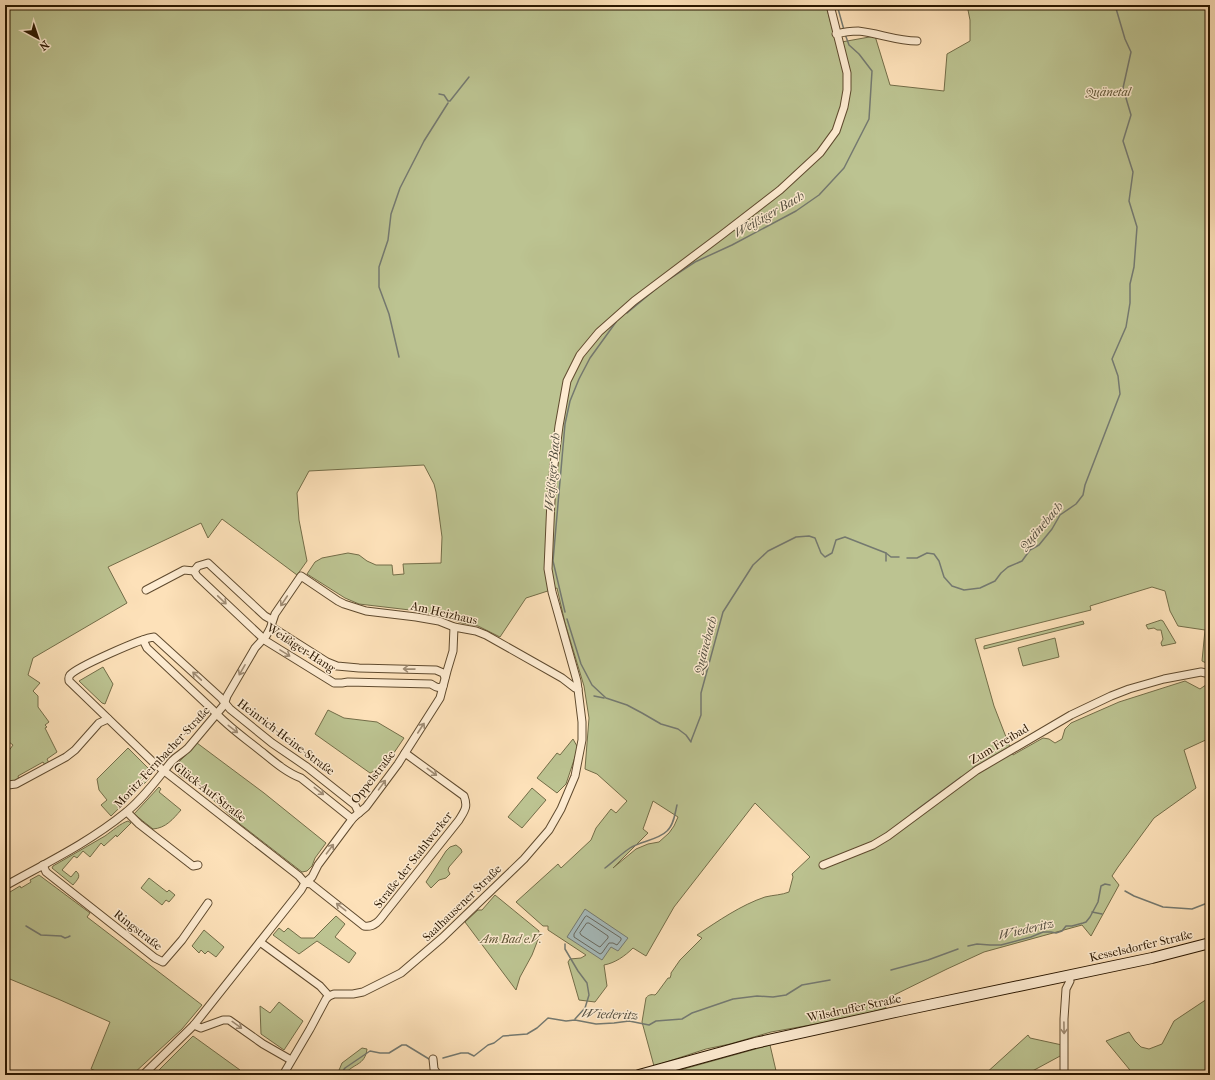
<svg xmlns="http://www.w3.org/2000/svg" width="1215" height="1080" font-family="'IM FELL French Canon',serif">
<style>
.green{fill:#bcc391;stroke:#736d48;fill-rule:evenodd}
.water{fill:#a5babb;stroke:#747970}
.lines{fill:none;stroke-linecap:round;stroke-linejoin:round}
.shore{stroke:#68685e;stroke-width:1}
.stream{stroke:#747970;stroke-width:1.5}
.street-casing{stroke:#5f4a2e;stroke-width:9}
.secondary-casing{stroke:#2a1700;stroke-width:12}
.street{stroke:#feecd2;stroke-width:7}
.secondary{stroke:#feecd2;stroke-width:10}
.oneway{stroke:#9f8c74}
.labels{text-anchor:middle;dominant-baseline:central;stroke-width:3;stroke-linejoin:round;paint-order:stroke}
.park-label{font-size:12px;font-style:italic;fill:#5d5333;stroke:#feecd2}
.street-label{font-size:12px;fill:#2a1700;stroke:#feecd2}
.water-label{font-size:13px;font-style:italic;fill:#555041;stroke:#feecd2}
</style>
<rect width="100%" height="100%" fill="#fde1b9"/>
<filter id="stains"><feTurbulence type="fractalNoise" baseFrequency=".005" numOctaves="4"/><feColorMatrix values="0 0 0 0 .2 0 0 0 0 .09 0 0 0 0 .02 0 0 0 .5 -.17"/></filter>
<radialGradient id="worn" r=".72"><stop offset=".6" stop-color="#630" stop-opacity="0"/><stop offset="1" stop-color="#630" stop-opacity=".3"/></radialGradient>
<!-- green -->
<g class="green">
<path d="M5 5H826L836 43 875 36 890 85 944 91 947 54 970 41V20L967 5H1210V665L1202 661 1205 630 1178 626 1170 611 1165 591 1152 587 1090 606 1091 610 975 639 994 706 1013 755 1043 738 1049 739 1055 743 1062 739 1065 729 1071 723 1119 702 1185 681 1200 689 1210 682V738L1184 750 1196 788 1154 818 1118 867 1112 876 1119 885 1091 936 1082 925 984 952 947 969 884 1000 886 1008 850 1018 771 1032 730 1044 706 1049 654 1066 642 1022 646 998C648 995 651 994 655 995L657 993 668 978H670L671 975V973L680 960 702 938 697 935C718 921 741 905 765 897 773 895 782 895 789 892L793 877 792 874 810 857 755 803 674 907 646 956 633 948C625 956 615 963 604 965L607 986 595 1002 579 1000 568 962 570 959 581 958 586 955 548 930V926H543L516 902 558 864 561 868 591 840 596 828 611 809 616 813 627 801 597 774 585 769 589 718 584 686 565 623 557 588 526 598 500 637 478 626 462 623 442 616 410 610 359 604 345 598 307 574 315 562 322 558 348 553 359 555 367 561 376 565H392L393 575 404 574 403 564 441 563 442 537 436 492 434 484 424 465 309 471 297 493 299 520 307 561 297 575 222 519 208 538 201 523 108 567 127 603 33 658 28 675 40 683 33 691 38 696V707L49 722 45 725 47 727 45 728 57 752 47 759 49 763 45 765 43 762 18 776 19 780 11 782 5 780V756L13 745 5 739ZM653 801 678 817 674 826 669 833 659 842 648 844 636 849 613 868 648 833 643 829Z"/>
<polygon points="1161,620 1163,621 1176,643 1162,646 1161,643 1163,639 1161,630 1157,630 1154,628 1148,629 1146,625"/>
<polygon points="1083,621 1084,624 984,649 984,646"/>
<polygon points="1055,638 1059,657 1023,666 1018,648"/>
<polygon points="103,667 113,684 105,704 102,703 79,681"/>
<polygon points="328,710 344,718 377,722 404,738 385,766 370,773 315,734"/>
<polygon points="573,739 578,748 566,784 557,793 537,778 557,753 560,755"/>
<polygon points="197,743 264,793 326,843 315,858 312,866 307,871 302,872 240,824 202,790 203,788 199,785 197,786 179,775 177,764"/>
<polygon points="128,748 148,768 149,779 111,816 101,805 107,800 99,790 97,779"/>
<path d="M159 787 161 789 159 792 181 810C173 819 166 828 153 829L134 814Z"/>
<polygon points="532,788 546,800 522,828 508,817"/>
<path d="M128 821 131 823 117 837 116 835 104 846 101 843 90 857 83 851 77 858 74 856 62 870 71 877 76 871C82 876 77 880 73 885L52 868 53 866C70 856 88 846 105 836 112 831 121 823 128 821Z"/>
<polygon points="456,845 461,849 462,852 449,867 448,870 450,874 446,878 439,880 431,888 426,882 446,851 450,847"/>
<polygon points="39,875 90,913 87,917 202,1005 182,1029 132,1075 106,1075 91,1069 110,1022 58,999 5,977 5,895 20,886 21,888 31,882 30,880"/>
<polygon points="149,878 167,892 169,890 175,895 169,902 166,900 162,905 141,888"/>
<polygon points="495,895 539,931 538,936 539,937 532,955 520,977 516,990 465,922 478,910 482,910"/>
<polygon points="336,916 345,924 335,937 356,953 349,963 317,941 299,954 273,935 279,928 284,932 288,928 301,938 314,938"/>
<polygon points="204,930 224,947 216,957 208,951 205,954 201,950 199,953 192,946"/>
<polygon points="1210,997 1210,1058 1205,1075 1197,1075 1193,1073 1192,1075 1134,1075 1106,1041 1129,1032 1135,1041 1141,1047 1149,1049 1162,1044 1174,1021"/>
<polygon points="279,1002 303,1021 284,1050 261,1034 260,1006 270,1013"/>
<polygon points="1028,1035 1030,1038 1062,1045 1062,1055 1025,1075 984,1075"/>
<polygon points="193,1036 240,1070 238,1075 154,1075"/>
<polygon points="770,1045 777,1075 662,1075"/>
<path d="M362 1048 367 1049C365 1066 353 1063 344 1075H337L342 1063Z"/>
</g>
<!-- water -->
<polygon class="water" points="585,909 628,938 618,951 611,947 602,960 567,937"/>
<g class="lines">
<!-- shore -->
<g class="shore">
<polygon points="587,916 621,938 621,940 617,945 613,943 609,943 602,953 600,954 574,937 574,934 585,917"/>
<polygon points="587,923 589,923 608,936 608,938 600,947 598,946 581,935 580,933"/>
</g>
<!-- stream -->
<g class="stream">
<polyline points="837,5 844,30"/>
<polyline points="439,94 444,95 448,101 450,101 469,77"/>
<polyline points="663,283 695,262 732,245 796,211 819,195 844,168 869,119 872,71 859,54 849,45 845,34"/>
<polyline points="627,313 657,288"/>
<polyline points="399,357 389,314 379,287 379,267 388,240 391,214 400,188 424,141 448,103"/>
<polyline points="907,558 917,558 927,553 934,554 939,561 944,577 952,586 964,590 980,588 995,581 1001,573 1008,567 1022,561 1030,550 1039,545 1052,529 1060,515 1076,504 1083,495 1085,485 1120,394 1118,376 1112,359 1126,327 1130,303 1130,284 1134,267 1137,227 1129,201 1133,172 1123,141 1131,115 1123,88 1131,52 1125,39 1115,5"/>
<polyline points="886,561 886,553"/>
<polyline points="565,612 553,561 565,424 570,401 579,379 590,358 616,322"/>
<polyline points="567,619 581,664 592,685 606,698 627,705 642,713 661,724 678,729 686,735 691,742"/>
<polyline points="594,696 604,698"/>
<polyline points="691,741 701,715 701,693 723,612 753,565 768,551 796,537 809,536 815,538 821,553 825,557 832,553 836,540 845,537 886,553 891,557 899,557"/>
<polyline points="973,768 1020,741"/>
<polyline points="911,814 961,777"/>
<path d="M605 868C613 862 621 854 630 848 641 841 658 840 667 831 674 825 675 813 677 805"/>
<polyline points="1125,891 1134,896 1163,907 1192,909 1210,902"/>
<polyline points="1092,912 1102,914"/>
<polyline points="26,926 41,935 61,936 65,938 68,937 70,936"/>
<polyline points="565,944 565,949 578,971 587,983 589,995 585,1008 575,1019"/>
<polyline points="968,946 977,944 990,945 1001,945 1031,937 1043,932 1051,932 1056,933 1062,931 1066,926 1072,926 1083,923 1086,922 1090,917 1098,902 1101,886 1105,884 1110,885"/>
<polyline points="891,970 928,960 958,949"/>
<polyline points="443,1058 461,1053 468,1053 474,1056 488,1045 494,1043 503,1036 527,1034 537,1028 548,1018 566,1021 575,1020 596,1024 614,1023 629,1021 649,1025 656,1021 682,1019 692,1013 733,999 757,996 773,997 786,995 802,985 830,980"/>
<polyline points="340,1075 345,1068 370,1051 380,1053 389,1053 402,1045 406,1045 429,1059"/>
</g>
<defs>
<g id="street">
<path d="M836 34C844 32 850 31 858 31 878 33 897 41 917 41"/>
<path d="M194 571 197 576 266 641 334 683H342L348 682 431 684C436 687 438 689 443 686"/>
<polyline points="194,571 198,566 208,563 265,616 272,620"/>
<polyline points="146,590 184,570 194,571"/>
<polyline points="270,629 273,628 275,629 327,662 337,666 359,668 436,670 443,673 445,677"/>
<path d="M143 640 147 648 213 710C226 725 242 736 257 748 271 759 285 772 301 778L351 818 354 817"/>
<polyline points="5,784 8,785 16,784 66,757 75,750 99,723 108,719"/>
<polyline points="127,812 139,824 193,866 198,865"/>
<polyline points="43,865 46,872 155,958 163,962 182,940 208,903"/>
<polyline points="823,865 873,845 888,836 977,770 1071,715 1111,696 1129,689 1164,679 1201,672 1210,674"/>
<path d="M305 883 299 876 154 763 69 681C69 678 68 678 70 675 77 667 142 638 154 637L221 698 230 709 272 743 307 767 355 805 359 813"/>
<path d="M305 883 311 884 364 926C374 928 380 920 385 913L459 820C465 810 468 807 464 796L405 753"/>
<path d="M5 886C46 863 88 843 125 813 143 799 157 779 172 761 177 756 183 753 188 748L224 705 227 696 255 648 266 636 270 629 275 614 301 576 338 601 344 604 366 611 416 617 439 621 454 627 476 631 486 635 562 678 575 688 578 689"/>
<polyline points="260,942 320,986 329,996"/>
<polyline points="194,1025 201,1028 223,1020 229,1020 263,1044 291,1060"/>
<polyline points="433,1059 434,1069 438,1075"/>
<polyline points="143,1075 194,1025 301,890 305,883 312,877 318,865 350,822 354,817 366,807 398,764 440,698 447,671 453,651 454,627"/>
<polyline points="283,1075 310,1029 326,999 329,996 334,994 353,994 363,992 401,973 442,938 524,859 549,830 561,809 575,776 582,740 582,722 577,681 552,592 548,569 551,500 554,465 559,426 567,381 580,355 599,332 634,301 723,234 780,190 820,153 836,131 844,107 847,90 847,73 830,5"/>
<polyline points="1064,1075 1064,1019 1066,989 1070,981 1069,975"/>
</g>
<polyline id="secondary" points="639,1075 755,1043 900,1011 1152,958 1210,943"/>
</defs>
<!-- street casing -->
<use href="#street" class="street-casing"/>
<!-- secondary casing -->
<use href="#secondary" class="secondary-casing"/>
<!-- street -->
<use href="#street" class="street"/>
<!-- secondary -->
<use href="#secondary" class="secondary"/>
</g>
<!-- one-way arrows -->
<defs><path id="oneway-shaft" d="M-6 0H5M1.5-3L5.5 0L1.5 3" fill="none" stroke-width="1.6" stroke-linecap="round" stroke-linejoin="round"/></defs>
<g class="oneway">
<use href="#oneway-shaft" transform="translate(222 600) rotate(44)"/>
<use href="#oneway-shaft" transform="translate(284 601) rotate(124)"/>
<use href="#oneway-shaft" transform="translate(285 653) rotate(32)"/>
<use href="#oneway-shaft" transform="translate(409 669) rotate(-179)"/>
<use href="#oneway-shaft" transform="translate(242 670) rotate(120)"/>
<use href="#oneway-shaft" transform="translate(197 676) rotate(-137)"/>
<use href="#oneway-shaft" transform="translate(421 728) rotate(-57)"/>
<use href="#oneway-shaft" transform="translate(233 729) rotate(38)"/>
<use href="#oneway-shaft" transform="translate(432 772) rotate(37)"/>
<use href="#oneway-shaft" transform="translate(382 785) rotate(-54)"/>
<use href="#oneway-shaft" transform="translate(319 791) rotate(38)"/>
<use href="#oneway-shaft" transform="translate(330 849) rotate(-53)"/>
<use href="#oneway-shaft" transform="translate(341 907) rotate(-142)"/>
<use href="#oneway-shaft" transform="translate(237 1025) rotate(36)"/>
<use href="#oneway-shaft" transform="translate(1064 1028) rotate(89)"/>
</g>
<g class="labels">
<!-- park labels -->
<g class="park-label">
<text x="1108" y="92">Quänetal</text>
<text x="511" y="939">Am Bad e.V.</text>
</g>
<!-- street labels -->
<g class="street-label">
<text transform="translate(444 613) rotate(13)">Am Heizhaus</text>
<text transform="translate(301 648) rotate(33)">Weißiger Hang</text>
<text transform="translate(286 737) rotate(37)">Heinrich-Heine-Straße</text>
<text transform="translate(999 744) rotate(-31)">Zum Freibad</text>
<text transform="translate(162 757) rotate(-47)">Moritz-Fernbacher-Straße</text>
<text transform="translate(373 777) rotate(-52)">Oppelstraße</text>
<text transform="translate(210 792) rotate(38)">Glück-Auf-Straße</text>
<text transform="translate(413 860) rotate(-52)">Straße der Stahlwerker</text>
<text transform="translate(462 903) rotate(-44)">Saalhausener Straße</text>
<text transform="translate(138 930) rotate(38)">Ringstraße</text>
<text transform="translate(1141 946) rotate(-13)">Kesselsdorfer Straße</text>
<text transform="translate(854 1008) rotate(-12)">Wilsdruffer Straße</text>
</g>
<!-- water labels -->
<g class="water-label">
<text transform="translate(769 214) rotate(-30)">Weißiger Bach</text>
<text transform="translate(552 472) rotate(-85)">Weißiger Bach</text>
<text transform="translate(1041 526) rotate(-49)">Quänebach</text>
<text transform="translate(705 645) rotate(-75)">Quänebach</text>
<text transform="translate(1026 929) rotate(-13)">Wiederitz</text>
<text transform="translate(610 1014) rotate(2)">Wiederitz</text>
</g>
</g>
<!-- margin -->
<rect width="1215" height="1080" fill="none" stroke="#fde1b9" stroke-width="20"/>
<rect x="6" y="6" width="1203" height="1068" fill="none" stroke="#2a1700" stroke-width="2"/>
<rect x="10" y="10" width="1195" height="1060" fill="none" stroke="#2a1700"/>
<!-- north arrow -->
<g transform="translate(38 38) rotate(140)" stroke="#feecd2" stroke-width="3" paint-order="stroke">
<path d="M0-3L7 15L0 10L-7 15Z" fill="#2a1700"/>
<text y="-6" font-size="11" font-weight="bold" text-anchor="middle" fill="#2a1700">N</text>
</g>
<rect width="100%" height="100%" filter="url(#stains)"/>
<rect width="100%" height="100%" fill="url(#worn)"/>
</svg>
